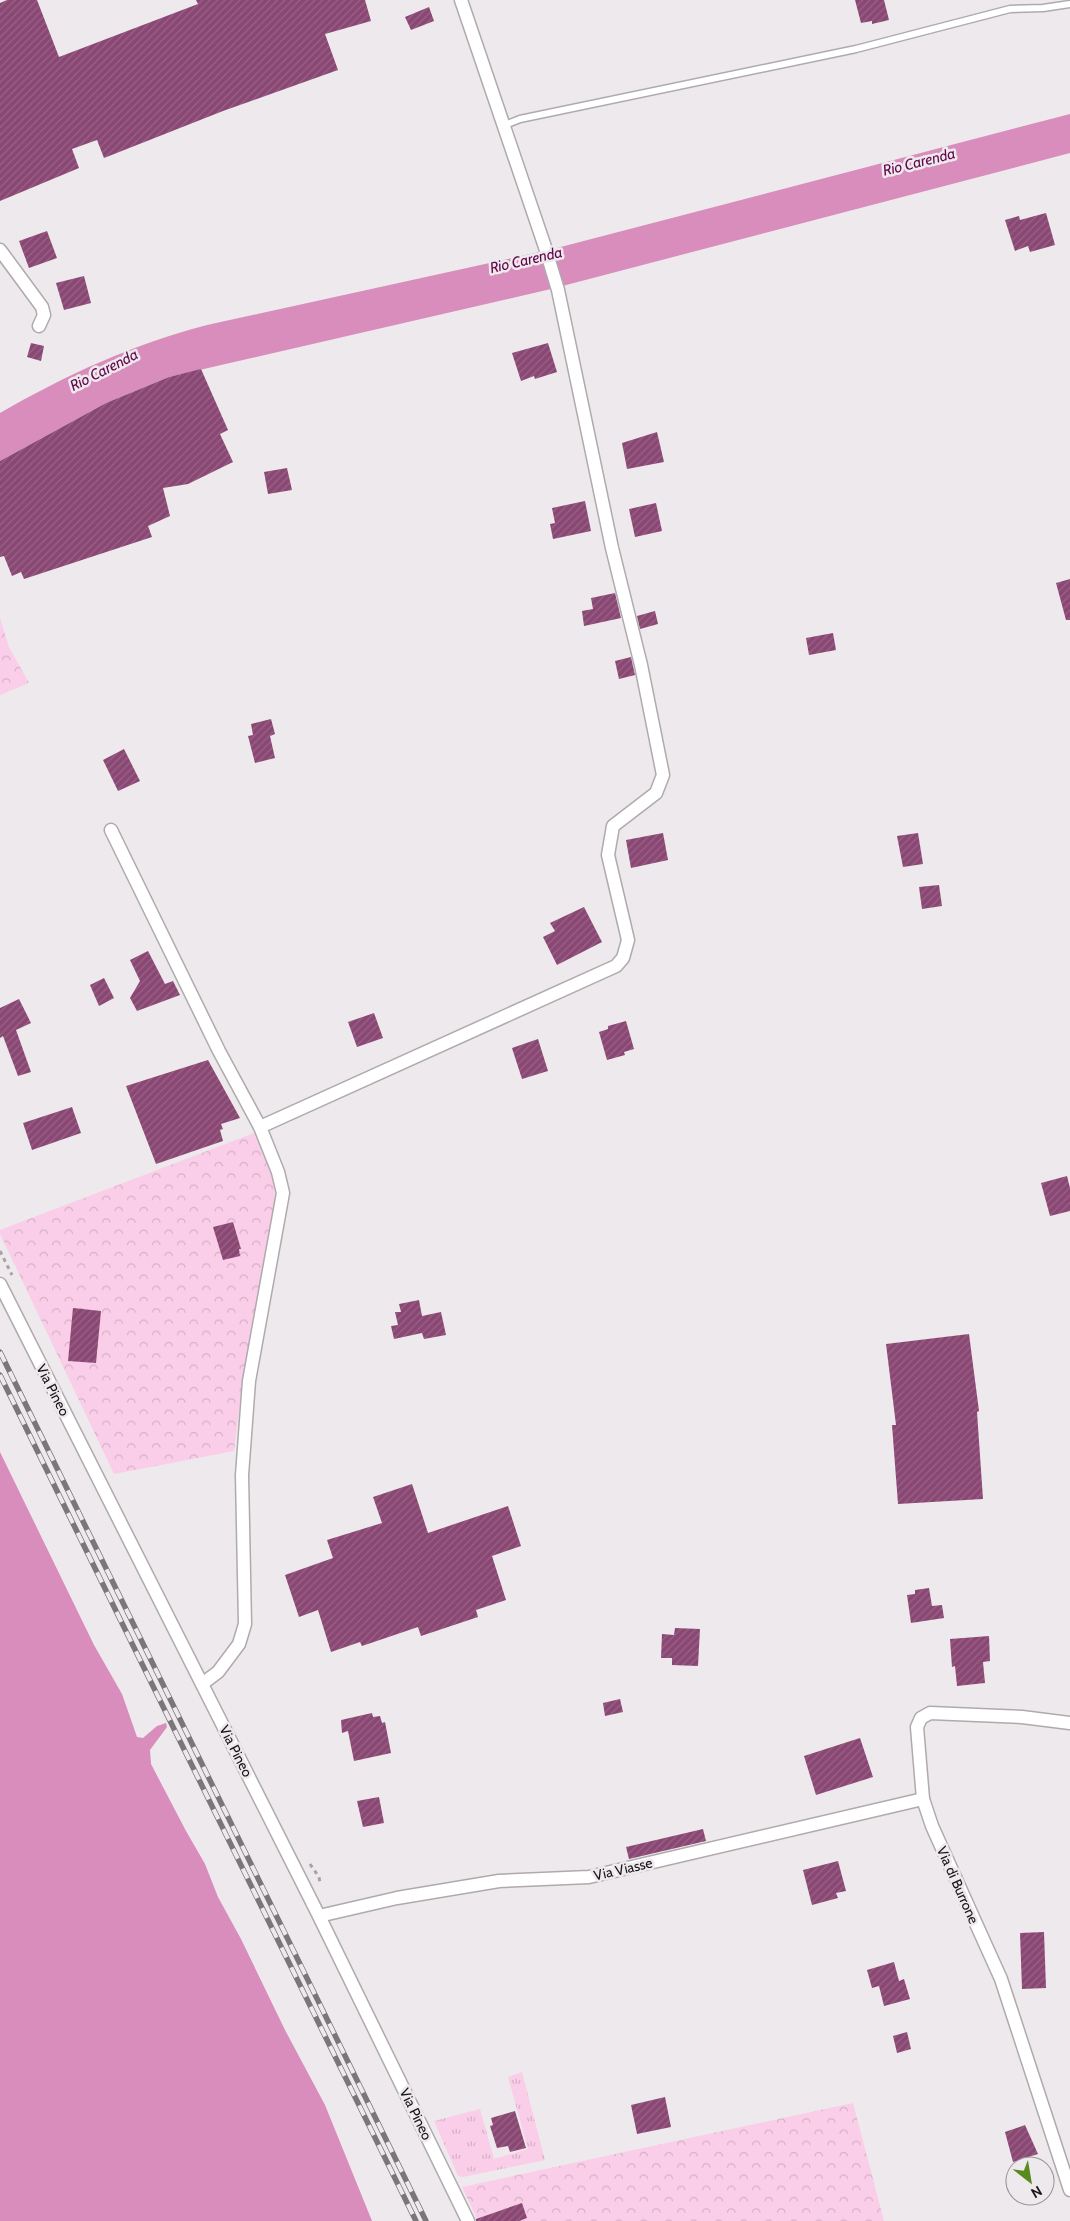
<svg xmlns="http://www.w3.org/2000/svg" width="1070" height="2221" font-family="Cabin,sans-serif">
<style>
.grass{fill:url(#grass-tufts)}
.park{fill:url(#park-crowns)}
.water{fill:#d88dbd}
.building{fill:url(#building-hatch)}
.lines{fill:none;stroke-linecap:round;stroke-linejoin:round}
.lane-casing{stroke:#afaaad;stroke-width:9}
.street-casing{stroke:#afaaad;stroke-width:15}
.path{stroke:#a7a3a5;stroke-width:3;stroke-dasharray:4 4;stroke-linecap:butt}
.lane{stroke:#fff;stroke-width:6}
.street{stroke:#fff;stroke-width:12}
.rail-casing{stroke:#7b7779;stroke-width:5.5}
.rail{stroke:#eee9ec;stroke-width:4;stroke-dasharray:11;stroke-linecap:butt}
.labels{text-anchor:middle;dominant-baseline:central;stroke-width:5;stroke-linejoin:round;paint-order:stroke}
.street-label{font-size:14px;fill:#171516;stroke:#eee9ec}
.water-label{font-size:15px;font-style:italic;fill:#62064b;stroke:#eee9ec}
</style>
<defs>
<pattern id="grass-tufts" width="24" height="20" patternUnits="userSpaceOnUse" patternTransform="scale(1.25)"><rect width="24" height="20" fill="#facee8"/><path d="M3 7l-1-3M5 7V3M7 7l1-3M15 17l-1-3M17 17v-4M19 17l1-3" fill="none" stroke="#d6b0c6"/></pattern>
<pattern id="park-crowns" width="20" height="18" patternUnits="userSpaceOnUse" patternTransform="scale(1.25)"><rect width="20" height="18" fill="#facee8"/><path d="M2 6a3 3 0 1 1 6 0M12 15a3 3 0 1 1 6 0" fill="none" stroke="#d6b0c6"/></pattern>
<pattern id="building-hatch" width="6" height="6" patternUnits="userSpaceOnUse" patternTransform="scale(1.25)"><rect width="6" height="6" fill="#8b4774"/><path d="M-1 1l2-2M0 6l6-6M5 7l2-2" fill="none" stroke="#966485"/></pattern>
</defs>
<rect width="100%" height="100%" fill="#eee9ec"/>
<!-- grass -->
<polygon class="grass" points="522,2072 545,2160 463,2177 458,2176 434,2121 480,2109 494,2159 528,2149 508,2077"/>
<!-- park -->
<g class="park">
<polygon points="0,618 9,647 29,683 0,695"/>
<polygon points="254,1133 274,1181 275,1207 241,1395 234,1451 114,1474 0,1234 0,1230"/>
<polygon points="853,2103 884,2221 478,2221 462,2187"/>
</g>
<!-- water -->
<g class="water">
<path d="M1070 114V153L551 289 169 377 106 403 0 461V413C66 375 133 344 207 325L553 249Z"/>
<polygon points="0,1452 94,1645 122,1694 137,1737 143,1738 157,1726 166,1723 167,1727 150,1750 151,1764 186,1831 205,1864 218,1897 241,1939 285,2030 325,2105 372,2221 0,2221"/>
</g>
<!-- building -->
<g class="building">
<polygon points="7,0 37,0 59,57 198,4 196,0 365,0 371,21 325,34 338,70 223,111 104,158 97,140 72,149 79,168 0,201 0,3"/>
<polygon points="855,0 884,0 889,20 872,24 872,21 861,23"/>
<polygon points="429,7 434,21 411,30 405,17"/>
<polygon points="1046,213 1055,245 1030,252 1028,246 1015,251 1005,220 1019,216 1020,220"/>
<polygon points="47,231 57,258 29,268 19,241"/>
<polygon points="84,276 91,303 64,310 56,283"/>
<polygon points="31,343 44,346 41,361 27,357"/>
<polygon points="548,343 557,372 535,379 534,376 521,381 512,353"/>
<polygon points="201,369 228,430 220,434 233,462 188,484 163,488 170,516 148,526 152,537 24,579 21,572 12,576 4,556 0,557 0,461 106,403 169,377"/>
<polygon points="657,432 664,462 627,469 622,443"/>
<polygon points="287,468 292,490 268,494 264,472"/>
<polygon points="585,501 591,531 553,539 550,524 555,523 552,508"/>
<polygon points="656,503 662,531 635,537 629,509"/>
<polygon points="1070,579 1070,620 1066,620 1056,583"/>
<polygon points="615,593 621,618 584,626 582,611 593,609 591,598"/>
<polygon points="655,611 658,624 640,629 637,616"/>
<polygon points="833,633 836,650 809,655 806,638"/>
<polygon points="631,657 635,675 619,679 615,661"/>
<polygon points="271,719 275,734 270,736 275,758 255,763 248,736 253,735 251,724"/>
<polygon points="124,749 140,781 118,791 103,760"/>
<polygon points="663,833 668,860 631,868 626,840"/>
<polygon points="918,833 923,864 903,867 897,836"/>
<polygon points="939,885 942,906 922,909 919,887"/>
<polygon points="584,907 602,942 557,965 543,937 555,931 550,923"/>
<polygon points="148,951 165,984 173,981 180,995 137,1011 130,998 140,981 130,960"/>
<polygon points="104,978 114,998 99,1006 90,985"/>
<polygon points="19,999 31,1023 16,1030 31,1072 18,1076 3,1036 0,1038 0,1008"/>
<polygon points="374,1013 383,1038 357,1047 348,1022"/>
<polygon points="626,1021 634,1049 624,1052 625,1055 607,1060 599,1032 608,1029 608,1026"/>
<polygon points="538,1039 548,1071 522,1079 512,1048"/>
<polygon points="208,1060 240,1118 221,1124 223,1129 220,1130 223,1141 156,1164 126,1086"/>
<polygon points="72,1107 81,1133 32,1150 23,1123"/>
<polygon points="1067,1176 1070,1188 1070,1211 1050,1216 1041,1183"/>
<polygon points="233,1222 241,1249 239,1249 240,1256 223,1260 213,1227"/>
<polygon points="419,1300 422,1316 441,1312 446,1335 424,1339 422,1333 394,1339 391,1326 398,1325 395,1312 401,1312 399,1304"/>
<polygon points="73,1308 101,1311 96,1363 68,1361"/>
<polygon points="969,1334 979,1411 977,1412 983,1499 898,1504 892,1425 896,1425 886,1344"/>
<polygon points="412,1484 428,1533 508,1506 521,1546 492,1556 506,1600 476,1610 478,1617 421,1636 418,1627 362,1646 360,1642 331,1652 318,1610 299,1617 285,1575 333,1558 327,1540 382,1523 373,1497"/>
<polygon points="929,1588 932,1606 942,1605 944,1618 911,1623 907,1595 915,1594 915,1590"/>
<polygon points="675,1628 700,1629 698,1666 672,1665 672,1658 661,1658 662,1634 674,1635"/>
<polygon points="989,1636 990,1661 983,1662 985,1683 957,1686 955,1666 952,1667 950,1639"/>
<polygon points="620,1699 623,1712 605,1716 603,1703"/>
<polygon points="372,1713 373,1717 380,1716 382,1723 385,1722 391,1753 354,1761 348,1731 342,1733 341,1720"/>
<polygon points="860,1738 873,1777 816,1795 804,1756"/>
<polygon points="379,1797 384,1823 363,1827 357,1801"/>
<polygon points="703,1829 706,1841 629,1859 626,1847"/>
<polygon points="838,1861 846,1891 836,1893 838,1898 812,1905 803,1870"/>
<polygon points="1044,1932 1046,1988 1022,1989 1020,1933"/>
<polygon points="894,1962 899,1981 904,1979 910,1999 884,2006 879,1986 872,1988 867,1970"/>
<polygon points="907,2032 911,2049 897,2053 893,2036"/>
<polygon points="665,2097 671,2127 637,2134 631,2105"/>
<polygon points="515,2111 526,2148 510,2152 508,2146 497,2148 490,2126 493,2125 491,2118"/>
<polygon points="1025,2125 1038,2154 1013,2162 1005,2132"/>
<polygon points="522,2203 527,2218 519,2221 476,2221 476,2219"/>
</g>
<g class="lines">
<defs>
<polyline id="lane" points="505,125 520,119 856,49 1010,9 1043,8 1070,4"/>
<g id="street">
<polyline points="0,250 42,307 44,315 39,326"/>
<polyline points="111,830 219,1051 260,1127"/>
<polyline points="0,1284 319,1916 468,2221"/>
<polyline points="202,1684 218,1672 239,1644 245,1624 242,1475 249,1381 283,1193 278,1172 260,1127 616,966 623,958 628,940 608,855 613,826 656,793 663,775 641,665 612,548 558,290 545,247 461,0"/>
<polyline points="1070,1723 1022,1717 930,1713 921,1718 917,1727 923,1799 932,1826 1001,1979 1070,2190"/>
<polyline points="319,1916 397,1898 499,1881 589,1877 923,1799"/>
</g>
</defs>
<!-- lane casing -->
<use href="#lane" class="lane-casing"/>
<!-- street casing -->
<use href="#street" class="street-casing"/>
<!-- path -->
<g class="path">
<polyline points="0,1251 12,1275"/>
<polyline points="310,1864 319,1877 320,1883"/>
</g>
<!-- lane -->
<use href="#lane" class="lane"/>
<!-- street -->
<use href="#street" class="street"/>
<defs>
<g id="rail">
<polyline points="0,1352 426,2221"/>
<polyline points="0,1375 416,2221"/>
</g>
</defs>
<!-- rail casing -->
<use href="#rail" class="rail-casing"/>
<!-- rail -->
<use href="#rail" class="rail"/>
</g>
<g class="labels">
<!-- street labels -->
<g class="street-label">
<text transform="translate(53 1390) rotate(63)">Via Pineo</text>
<text transform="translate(236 1751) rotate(63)">Via Pineo</text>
<text transform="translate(623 1869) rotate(-13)">Via Viasse</text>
<text transform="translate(958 1885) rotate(66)">Via di Burrone</text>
<text transform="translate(416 2114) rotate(64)">Via Pineo</text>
</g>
<!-- water labels -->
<g class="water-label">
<text transform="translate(919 162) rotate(-14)">Rio Carenda</text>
<text transform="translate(526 260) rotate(-13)">Rio Carenda</text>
<text transform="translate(104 370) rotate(-27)">Rio Carenda</text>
</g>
</g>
<!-- north arrow -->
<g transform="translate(1030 2181) rotate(149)"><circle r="24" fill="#eee9ec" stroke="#989496"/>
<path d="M0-4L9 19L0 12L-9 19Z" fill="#598a1f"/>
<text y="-8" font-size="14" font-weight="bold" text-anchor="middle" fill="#171516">N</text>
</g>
</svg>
